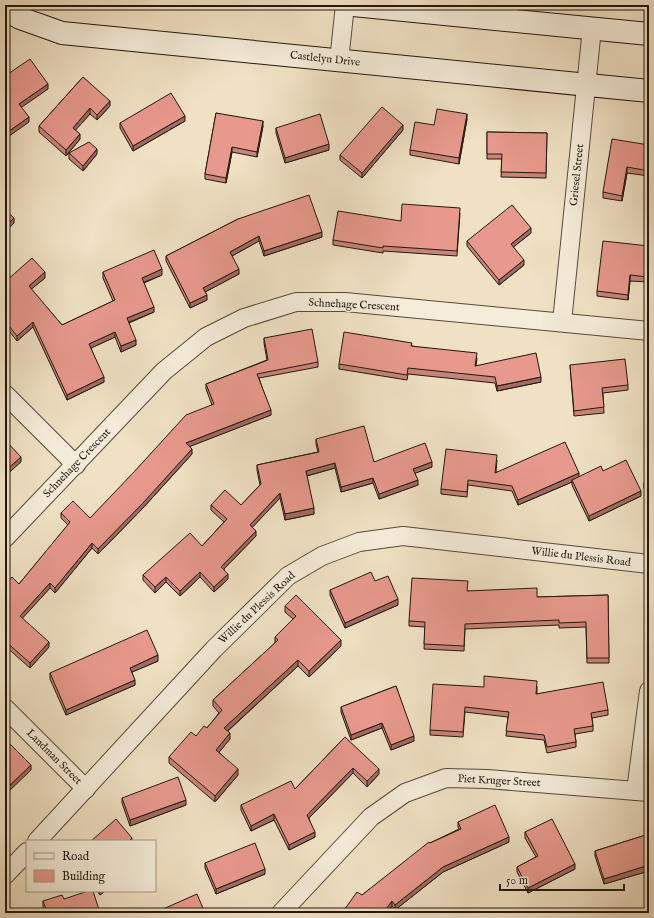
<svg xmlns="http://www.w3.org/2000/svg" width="654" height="918" font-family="'IM FELL English',serif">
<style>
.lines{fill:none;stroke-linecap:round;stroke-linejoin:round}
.street-casing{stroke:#564a3b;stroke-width:20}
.secondary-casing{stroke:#22170d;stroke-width:24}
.street{stroke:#f5ecd9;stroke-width:18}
.secondary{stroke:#f5ecd9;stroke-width:22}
.wall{fill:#c88479;stroke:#22170d}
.shaded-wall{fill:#a26b63;stroke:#22170d}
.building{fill:#e8998d;stroke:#22170d}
.labels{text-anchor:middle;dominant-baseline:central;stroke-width:3;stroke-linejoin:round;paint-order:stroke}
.street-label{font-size:11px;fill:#22170d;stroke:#f5ecd9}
</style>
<rect width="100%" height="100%" fill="#f0e1c4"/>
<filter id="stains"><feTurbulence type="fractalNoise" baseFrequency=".005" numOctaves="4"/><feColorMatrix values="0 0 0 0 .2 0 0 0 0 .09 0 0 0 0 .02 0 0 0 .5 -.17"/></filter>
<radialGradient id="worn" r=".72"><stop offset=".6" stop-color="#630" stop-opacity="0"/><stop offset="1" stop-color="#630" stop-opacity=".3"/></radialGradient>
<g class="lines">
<defs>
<g id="street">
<polyline points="339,61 345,5"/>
<polyline points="562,322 592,28"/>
<polyline points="5,394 76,465"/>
<polyline points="5,538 164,371 206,337 244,318 296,302 345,302 649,331"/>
<polyline points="5,708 86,789"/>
<polyline points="636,791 649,691"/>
<polyline points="37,841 214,649 288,576 322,556 359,542 403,536 649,564"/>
<polyline points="5,875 27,852"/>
<polyline points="281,913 371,817 405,793 446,778 487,779 649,792"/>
</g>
<g id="secondary">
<polyline points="353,5 649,34"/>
<polyline points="5,9 20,18 62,33 649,91"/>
</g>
</defs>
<!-- street casing -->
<use href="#street" class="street-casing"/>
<!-- secondary casing -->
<use href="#secondary" class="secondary-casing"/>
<!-- street -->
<use href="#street" class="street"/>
<!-- secondary -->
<use href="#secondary" class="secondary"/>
</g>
<!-- wall -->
<g class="wall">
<polygon points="83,77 110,106 97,120 90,114 75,130 80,139 66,156 39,132 39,126"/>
<polygon points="216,113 263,126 257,157 232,152 226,183 205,179 205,174"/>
<polygon points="467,119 459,164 410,155 410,150"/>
<polygon points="185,121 133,151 120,128 120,123"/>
<polygon points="276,128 329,150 285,163 276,133"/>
<polygon points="403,130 362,178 340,160 340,155"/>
<polygon points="487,132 547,133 546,178 501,177 502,159 487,159"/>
<polygon points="649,145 649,176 627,173 622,201 603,198 603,192"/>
<polygon points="69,153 97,154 83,171 69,159"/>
<polygon points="460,213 457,256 383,251 383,253 333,245 333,240 401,221"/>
<polygon points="238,219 322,237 264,256 259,241 232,256 239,274 205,292 207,300 190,308 166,261 166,256"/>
<polygon points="531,233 513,247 524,265 499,285 467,246 467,241"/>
<polygon points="649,246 648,282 630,281 628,300 597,296 597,291"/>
<polygon points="103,272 162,275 144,283 154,312 129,323 136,345 121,352 115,337 91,348 104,382 67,400 33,327 17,341 5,326 5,282 45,278 31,289 62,325 113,301 103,278"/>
<polygon points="264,338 318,362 318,367 259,378 271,415 190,446 192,454 142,509 98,554 92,548 55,593 50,588 22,618 49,647 30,668 5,646 5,584 19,584 68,525 61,518 61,513 90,518 212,405 206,389 206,384 267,360 264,343"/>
<polygon points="412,346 477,358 476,366 541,382 497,391 495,383 408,374 407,380 339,369 339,364"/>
<polygon points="570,365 628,385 628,390 603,393 604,413 574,416"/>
<polygon points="316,439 374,462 432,467 415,473 418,485 379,499 373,483 341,492 335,468 307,476 314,514 285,520 280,498 252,527 256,536 224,569 228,579 214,592 200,577 180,596 166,582 155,593 143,580 143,575 202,546 224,522 211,510 211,505 241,505 260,485 257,470 257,465 318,452 316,444"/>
<polygon points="497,460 496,472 579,477 603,471 641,496 589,521 572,485 572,482 518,505 512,491 468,485 467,497 441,494 441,489"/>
<polygon points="649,481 649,499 644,488 644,483"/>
<polygon points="375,581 398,605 345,628 330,595 330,590"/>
<polygon points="468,591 537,597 608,595 609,663 587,663 586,627 559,628 559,625 465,629 464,651 424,649 425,627 409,626 409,621"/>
<polygon points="285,606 341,646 309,677 298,666 228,731 230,739 219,752 238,775 215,802 169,763 169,757 207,728 219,713 213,706 213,700 275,643 275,637 293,619 285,612"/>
<polygon points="158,661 132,672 135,685 66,715 50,679 50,673"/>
<polygon points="396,686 414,741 391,750 382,728 351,740 341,712 341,707"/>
<polygon points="537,686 537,694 608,710 608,715 592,718 593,726 593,731 575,734 576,742 576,747 547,753 544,740 506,736 508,717 465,712 463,737 430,735 430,730 484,687"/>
<polygon points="345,737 379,774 367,787 353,773 309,818 315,837 289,850 274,820 251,831 241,810 241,805 295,789"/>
<polygon points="122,798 186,805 130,826 122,803"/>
<polygon points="458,822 509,842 443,872 395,910 392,906 387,913 342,913 362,895 430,843 459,829 458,827"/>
<polygon points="525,832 575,869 528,893 517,872 517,867 536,857 525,838"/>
<polygon points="649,834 649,871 604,884 595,856 595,851"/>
<polygon points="205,863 265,874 216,894 205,868"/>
<polygon points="97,891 105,891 100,895"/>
<polygon points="64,899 100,913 44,910 43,907 43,901"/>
</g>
<!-- shaded-wall -->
<g class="shaded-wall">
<polygon points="48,84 48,89 19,109 19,104"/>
<polygon points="110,101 110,106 97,120 97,115"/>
<polygon points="90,108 90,114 73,133 73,128"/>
<polygon points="467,114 467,119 459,164 459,158"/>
<polygon points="185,116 185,121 133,151 133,146"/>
<polygon points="29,117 29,122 5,139 5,134"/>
<polygon points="263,121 263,126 257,157 257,152"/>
<polygon points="403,125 403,130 362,178 362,173"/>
<polygon points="80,134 80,139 66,156 66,150"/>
<polygon points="329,144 329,150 285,163 285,158"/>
<polygon points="232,147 232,152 226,183 226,178"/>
<polygon points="97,149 97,154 83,171 83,166"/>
<polygon points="627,167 627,173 622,201 622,196"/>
<polygon points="14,218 14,223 5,232 5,227"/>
<polygon points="531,228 531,233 511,249 511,244"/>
<polygon points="322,232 322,237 264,256 264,251"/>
<polygon points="259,236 259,241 230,257 230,252"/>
<polygon points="524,260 524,265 499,285 499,280"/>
<polygon points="162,269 162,275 142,283 142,278"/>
<polygon points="239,269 239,274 203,293 203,288"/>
<polygon points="45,272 45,278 29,291 29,286"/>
<polygon points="630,275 630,281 628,300 628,295"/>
<polygon points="207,295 207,300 190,308 190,303"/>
<polygon points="154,307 154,312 127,323 127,318"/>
<polygon points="33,322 33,327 17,341 17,336"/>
<polygon points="115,332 115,337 89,349 89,344"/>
<polygon points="136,340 136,345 121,352 121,346"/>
<polygon points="104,377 104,382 67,400 67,395"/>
<polygon points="541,377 541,382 497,391 497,386"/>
<polygon points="271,410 271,415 186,448 186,443"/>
<polygon points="192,449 192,454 142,509 98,554 98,549"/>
<polygon points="21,457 21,462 5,476 5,471"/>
<polygon points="432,462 432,467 413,474 413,469"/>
<polygon points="335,463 335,468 306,476 306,471"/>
<polygon points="579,473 579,479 572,480 572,482 518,505 518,500"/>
<polygon points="373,478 373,483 341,492 341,487"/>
<polygon points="418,480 418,485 379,499 379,494"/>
<polygon points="641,491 641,496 589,521 589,516"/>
<polygon points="280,493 280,498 250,530 250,525"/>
<polygon points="314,508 314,514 285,520 285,514"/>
<polygon points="256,531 256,536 221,572 221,567"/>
<polygon points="92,543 92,548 55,593 55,588"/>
<polygon points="200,572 200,577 180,596 180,591"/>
<polygon points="228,574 228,579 214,592 214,587"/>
<polygon points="166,577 166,582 155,593 155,587"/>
<polygon points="50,583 50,588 20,621 20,616"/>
<polygon points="398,599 398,605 345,628 345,623"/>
<polygon points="341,640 341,646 309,677 309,671"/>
<polygon points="49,642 49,647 30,668 30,663"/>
<polygon points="158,655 158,661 130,673 130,668"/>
<polygon points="298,660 298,666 224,734 224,728"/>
<polygon points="135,680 135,685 66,715 66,710"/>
<polygon points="382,723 382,728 351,740 351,735"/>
<polygon points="230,733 230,739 216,756 216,750"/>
<polygon points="414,736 414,741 391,750 391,745"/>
<polygon points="31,765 31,770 5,795 5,790"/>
<polygon points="353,768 353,773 307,820 307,815"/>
<polygon points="238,769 238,775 215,802 215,796"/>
<polygon points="379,769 379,774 367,787 367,781"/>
<polygon points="186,800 186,805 130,826 130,820"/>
<polygon points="274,814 274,820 251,831 251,826"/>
<polygon points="315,832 315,837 289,850 289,845"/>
<polygon points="509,837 509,842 443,872 395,910 395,905 443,867"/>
<polygon points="132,838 132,841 129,841"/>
<polygon points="575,864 575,869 528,893 528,888"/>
<polygon points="649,865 649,871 604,884 604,879"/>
<polygon points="265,869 265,874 216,894 216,889"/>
<polygon points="100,891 105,891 100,895"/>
<polygon points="392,901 392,906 387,913 383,913"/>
</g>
<!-- building -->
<g class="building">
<polygon points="30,59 48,84 19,104 29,117 5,134 5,76"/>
<polygon points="83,77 110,101 97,115 90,108 73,128 80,134 66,150 39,126"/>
<polygon points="171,93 185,116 133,146 120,123"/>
<polygon points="382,107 403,125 362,173 340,155"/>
<polygon points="437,109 467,114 459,158 410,150 415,122 434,125"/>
<polygon points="216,113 263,121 257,152 232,147 226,178 205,174"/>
<polygon points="320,114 329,144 285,158 276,128"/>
<polygon points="487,132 547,133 546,173 501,172 502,154 487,154"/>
<polygon points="612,139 649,145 649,171 627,167 622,196 603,192"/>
<polygon points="89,142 97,149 83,166 69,153"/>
<polygon points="309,195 322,232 264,251 259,236 230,252 239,269 203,288 207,295 190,303 166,256 238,219"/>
<polygon points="402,204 460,208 457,251 383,246 383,248 333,240 338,211 401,221"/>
<polygon points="512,205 531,228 511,244 524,260 499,280 467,241"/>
<polygon points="5,210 14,218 5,227"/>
<polygon points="603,241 649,246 649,272 648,277 630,275 628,295 597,291"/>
<polygon points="154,250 162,269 142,278 154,307 127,318 136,340 121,346 115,332 89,344 104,377 67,395 33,322 17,336 5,321 5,282 32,258 45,272 29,286 62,325 115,300 103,272"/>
<polygon points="312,329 318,362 257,374 271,410 186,443 192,449 142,504 98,549 92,543 55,588 50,583 20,616 49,642 30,663 5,641 5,584 12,577 19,584 70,522 61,513 73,501 90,518 133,473 186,415 214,404 206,384 268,360 264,338"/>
<polygon points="344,332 412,343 411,346 477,353 475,366 536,353 541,377 497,386 495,377 408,368 407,375 339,364"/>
<polygon points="625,359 628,385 602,388 604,407 574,411 570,365"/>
<polygon points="364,426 374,462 425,443 432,462 413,469 418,480 379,494 373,478 341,487 335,463 306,471 314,508 285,514 280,493 250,525 256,531 221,567 228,574 214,587 200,572 180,591 166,577 155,587 143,575 190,533 202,546 227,519 211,505 225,490 241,505 261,484 257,465 319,452 316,439"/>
<polygon points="5,440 21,457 5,471"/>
<polygon points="565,442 579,473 518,500 512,486 468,480 467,492 441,489 446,449 497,455 495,473"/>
<polygon points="626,460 641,491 589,516 572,480 601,466 603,471"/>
<polygon points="649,481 649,494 644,483"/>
<polygon points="371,572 375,581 388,576 398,599 345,623 330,590"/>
<polygon points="412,578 468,581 467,591 537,588 537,597 608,595 609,658 587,658 586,622 559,623 559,620 465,624 464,646 424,644 425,622 409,621"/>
<polygon points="296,595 341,640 309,671 298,660 224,728 230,733 216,750 238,769 215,796 169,757 191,732 196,736 204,726 207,728 222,710 213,700 278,640 275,637 296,616 285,606"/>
<polygon points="147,630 158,655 130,668 135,680 66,710 50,673"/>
<polygon points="484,676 537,681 536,694 603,682 608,710 591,713 593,726 574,729 576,742 547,747 544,735 506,731 509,712 465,707 463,732 430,730 433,684 484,687"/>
<polygon points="396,686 414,736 391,745 382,723 351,735 341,707"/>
<polygon points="345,737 379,769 367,781 353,768 307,815 315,832 289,845 274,814 251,826 241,805 291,781 295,789"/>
<polygon points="5,739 31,765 5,790"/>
<polygon points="178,777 186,800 130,820 122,798"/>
<polygon points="495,805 509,837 443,867 395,905 392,901 383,913 342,913 357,892 362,895 429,842 430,843 461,829 458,822"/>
<polygon points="116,819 132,838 129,841 91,841"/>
<polygon points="552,819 575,864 528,888 517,867 538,856 525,832"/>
<polygon points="649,834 649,865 604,879 595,851"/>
<polygon points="255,843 265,869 216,889 205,863"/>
<polygon points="88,891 93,891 100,913 34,913 46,909 43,901 62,895 64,899"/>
<polygon points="197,894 205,913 154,913"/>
</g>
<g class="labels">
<!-- street labels -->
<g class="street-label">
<text transform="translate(325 59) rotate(6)">Castlelyn Drive</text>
<text transform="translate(577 175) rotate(-84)">Griesel Street</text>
<text transform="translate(354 305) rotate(3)">Schnehage Crescent</text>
<text transform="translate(77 463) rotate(-46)">Schnehage Crescent</text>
<text transform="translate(581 557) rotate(7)">Willie du Plessis Road</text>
<text transform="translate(257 608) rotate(-43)">Willie du Plessis Road</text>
<text transform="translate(54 757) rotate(45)">Landman Street</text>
<text transform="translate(499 781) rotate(3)">Piet Kruger Street</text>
</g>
</g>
<!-- margin -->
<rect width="654" height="918" fill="none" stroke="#f0e1c4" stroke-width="20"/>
<rect x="6" y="6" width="642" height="906" fill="none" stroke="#22170d" stroke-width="2"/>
<rect x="10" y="10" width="634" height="898" fill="none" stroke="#22170d"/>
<!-- legend -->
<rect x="26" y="840" width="130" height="52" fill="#f5ecd9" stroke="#a19787"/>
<rect x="34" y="853" width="20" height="6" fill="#f5ecd9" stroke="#a19787"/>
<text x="62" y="860" font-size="12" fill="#22170d">Road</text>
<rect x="34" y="870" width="20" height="12" fill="#e8998d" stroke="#a19787"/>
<text x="62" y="880" font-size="12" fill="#22170d">Building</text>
<!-- scale -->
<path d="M500 884v6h124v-6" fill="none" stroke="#22170d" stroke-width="2"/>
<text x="506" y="884" font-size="12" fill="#22170d" stroke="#f5ecd9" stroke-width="3" paint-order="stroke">50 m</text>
<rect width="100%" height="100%" filter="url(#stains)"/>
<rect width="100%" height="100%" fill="url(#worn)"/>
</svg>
